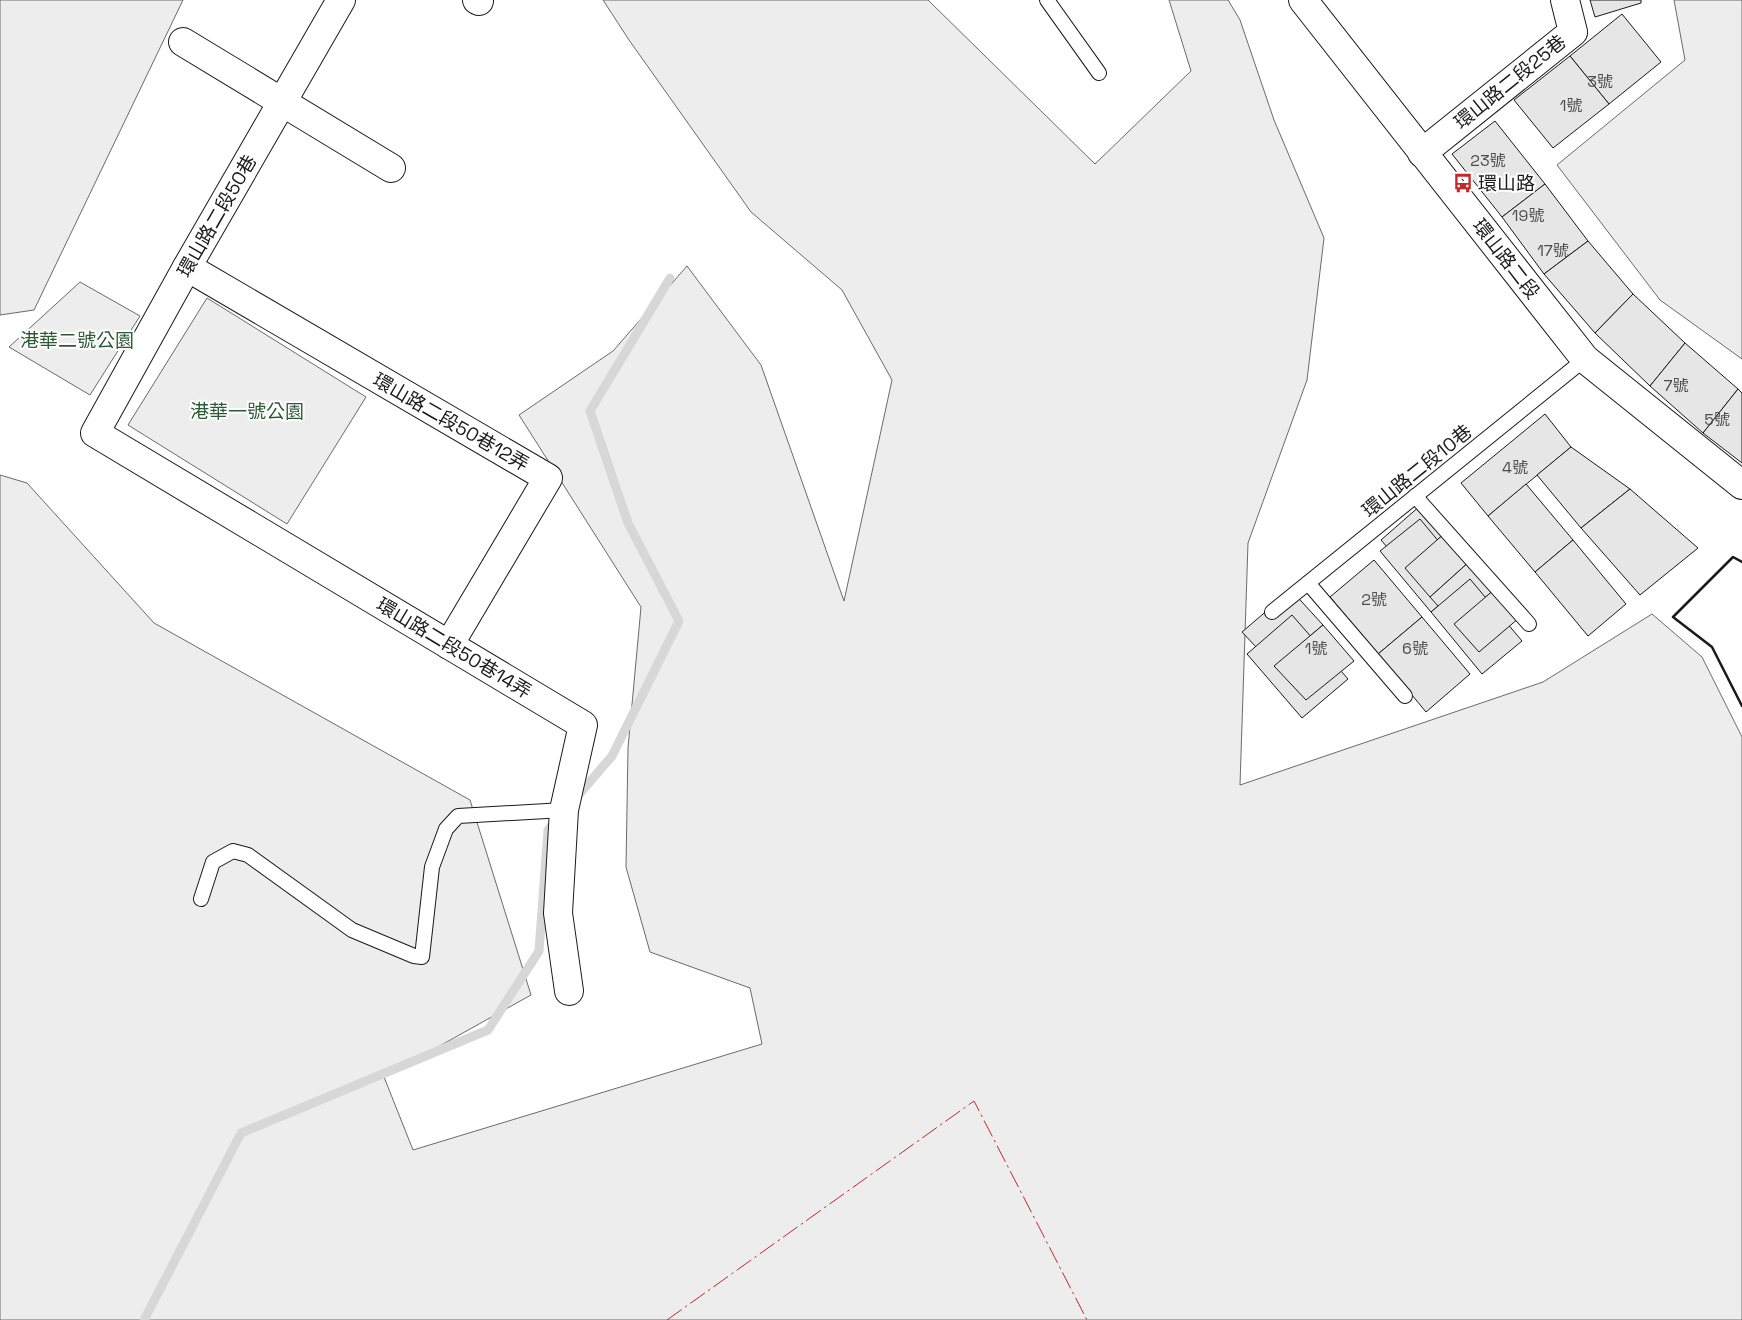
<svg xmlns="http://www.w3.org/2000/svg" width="1742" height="1320" font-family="'Space Grotesk','Noto Sans TC',sans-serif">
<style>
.green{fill:#ededed;stroke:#6a6a6a}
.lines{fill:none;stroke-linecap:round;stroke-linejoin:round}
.stream{stroke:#d7d7d7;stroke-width:9}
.building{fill:#e6e6e6;stroke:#1a1a1a}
.service-casing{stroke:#1a1a1a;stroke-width:16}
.minor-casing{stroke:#1a1a1a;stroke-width:30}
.tertiary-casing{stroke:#1a1a1a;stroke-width:30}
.service{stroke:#fff;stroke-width:14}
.minor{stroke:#fff;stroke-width:28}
.tertiary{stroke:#fff;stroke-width:28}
.wall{stroke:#1a1a1a;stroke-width:2.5}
.power{stroke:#c62828;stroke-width:1;stroke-dasharray:18 4 2.5 4;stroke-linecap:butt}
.labels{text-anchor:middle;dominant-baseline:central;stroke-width:4;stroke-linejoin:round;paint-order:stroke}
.number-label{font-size:16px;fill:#4d4d4d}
.street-label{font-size:19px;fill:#1a1a1a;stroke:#fff}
.poi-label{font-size:19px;fill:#1a1a1a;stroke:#fff;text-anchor:start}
.park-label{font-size:19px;fill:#2b5a34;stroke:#fff}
</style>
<rect width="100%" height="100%" fill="#fff"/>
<!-- green -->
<g class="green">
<polygon points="0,0 183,0 34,310 0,315"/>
<polygon points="603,0 928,0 1095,164 1191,71 1169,0 1228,0 1240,20 1274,120 1324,238 1307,380 1248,543 1240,785 1543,682 1652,614 1702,657 1742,737 1742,1320 0,1320 0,475 27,483 154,623 470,800 531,995 384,1077 413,1150 762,1044 750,988 650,952 626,867 628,748 641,607 519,415 613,351 687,266 761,365 844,601 892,380 842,290 751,212 629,40"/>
<polygon points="1674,0 1742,0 1742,359 1660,300 1557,165 1685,60"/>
<polygon points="80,282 140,316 90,395 9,347"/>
<polygon points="207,298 366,397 287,524 128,425"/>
</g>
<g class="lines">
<!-- stream -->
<g class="stream">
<polyline points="575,799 612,756 679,621 628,523 590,411 670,278"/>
<polyline points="144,1320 241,1133 488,1030 539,951 548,830 556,820"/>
</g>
</g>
<!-- building -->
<g class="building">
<polygon points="1590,0 1641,0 1641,3 1595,17"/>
<polygon points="1622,14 1661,62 1609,104 1570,56"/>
<polygon points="1570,56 1609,104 1553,148 1514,100"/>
<polygon points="1495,121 1545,184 1502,217 1452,154"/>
<polygon points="1545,184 1588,241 1544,274 1502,217"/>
<polygon points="1588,241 1633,294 1595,333 1544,274"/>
<polygon points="1633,294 1685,343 1650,386 1595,333"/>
<polygon points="1685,343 1738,389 1703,433 1650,386"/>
<polygon points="1738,389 1742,393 1742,463 1703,433"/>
<polygon points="1545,414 1571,447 1488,516 1461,483"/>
<polygon points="1571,447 1630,489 1581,528 1537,475"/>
<polygon points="1526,484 1573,540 1535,572 1488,516"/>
<polygon points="1630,489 1698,548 1640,595 1581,528"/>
<polygon points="1421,505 1445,533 1405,568 1381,540"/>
<polygon points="1420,519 1470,579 1431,612 1380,551"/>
<polygon points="1445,533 1470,561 1430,597 1405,568"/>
<polygon points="1573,540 1626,604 1588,636 1535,572"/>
<polygon points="1374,560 1422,617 1378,654 1330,597"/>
<polygon points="1470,561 1495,589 1454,624 1430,597"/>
<polygon points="1470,579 1522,641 1482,674 1431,612"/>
<polygon points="1495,589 1519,618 1479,652 1454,624"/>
<polygon points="1291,590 1323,625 1274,666 1242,632"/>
<polygon points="1292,615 1348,679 1302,718 1247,654"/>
<polygon points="1422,617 1470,674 1426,712 1378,654"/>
<polygon points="1323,625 1354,661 1306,700 1274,666"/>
</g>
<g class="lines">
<defs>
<g id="service">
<polyline points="1047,0 1099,73"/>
<polyline points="1415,496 1529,624"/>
<polyline points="1308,583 1405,696"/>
<polyline points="1272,612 1585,359"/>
<polyline points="201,899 213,862 233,851 248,855 352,930 414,956 422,957 432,867 446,829 458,816 564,810"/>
</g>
<g id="minor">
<polyline points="341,0 187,267 95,433 583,725 564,810 558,913 569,991"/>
<polyline points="477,0 479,1"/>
<polyline points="183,42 391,168"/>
<polyline points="1422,153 1573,32 1565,0"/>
<polyline points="187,267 548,478 449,645"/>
</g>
<polyline id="tertiary" points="1303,0 1585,359 1742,485"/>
</defs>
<!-- service casing -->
<use href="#service" class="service-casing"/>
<!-- minor casing -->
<use href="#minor" class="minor-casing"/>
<!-- tertiary casing -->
<use href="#tertiary" class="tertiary-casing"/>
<!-- service -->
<use href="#service" class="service"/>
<!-- minor -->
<use href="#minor" class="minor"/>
<!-- tertiary -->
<use href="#tertiary" class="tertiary"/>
<!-- wall -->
<polyline class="wall" points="1742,562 1733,557 1673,617 1712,647 1742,706"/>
<!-- power -->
<polyline class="power" points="667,1320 974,1101 1087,1320"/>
</g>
<!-- icons -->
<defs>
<symbol id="bus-bare" viewBox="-9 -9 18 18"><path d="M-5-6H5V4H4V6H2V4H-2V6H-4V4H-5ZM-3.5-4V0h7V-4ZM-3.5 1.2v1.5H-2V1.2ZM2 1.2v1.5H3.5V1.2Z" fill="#c62828" stroke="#fff" stroke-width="2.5" paint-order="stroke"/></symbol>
</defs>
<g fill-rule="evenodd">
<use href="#bus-bare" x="1449" y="169" width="28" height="28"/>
</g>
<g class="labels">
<!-- number labels -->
<g class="number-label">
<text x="1600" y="81">3號</text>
<text x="1571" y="105">1號</text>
<text x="1488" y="160">23號</text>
<text x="1528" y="215">19號</text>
<text x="1553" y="250">17號</text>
<text x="1676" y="385">7號</text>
<text x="1717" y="419">5號</text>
<text x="1515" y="467">4號</text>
<text x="1374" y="599">2號</text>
<text x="1316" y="648">1號</text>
<text x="1415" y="648">6號</text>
</g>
<!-- street labels -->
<g class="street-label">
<text transform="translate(1510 82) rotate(-39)">環山路二段25巷</text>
<text transform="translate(217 216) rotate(-60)">環山路二段50巷</text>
<text transform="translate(1506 259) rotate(52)">環山路二段</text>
<text transform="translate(451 422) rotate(30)">環山路二段50巷12弄</text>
<text transform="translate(1417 471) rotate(-39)">環山路二段10巷</text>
<text transform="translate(454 648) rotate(31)">環山路二段50巷14弄</text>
</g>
<!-- poi labels -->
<g class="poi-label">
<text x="1478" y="183">環山路</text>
</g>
<!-- park labels -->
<g class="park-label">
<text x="77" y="340">港華二號公園</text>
<text x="247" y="411">港華一號公園</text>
</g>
</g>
</svg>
